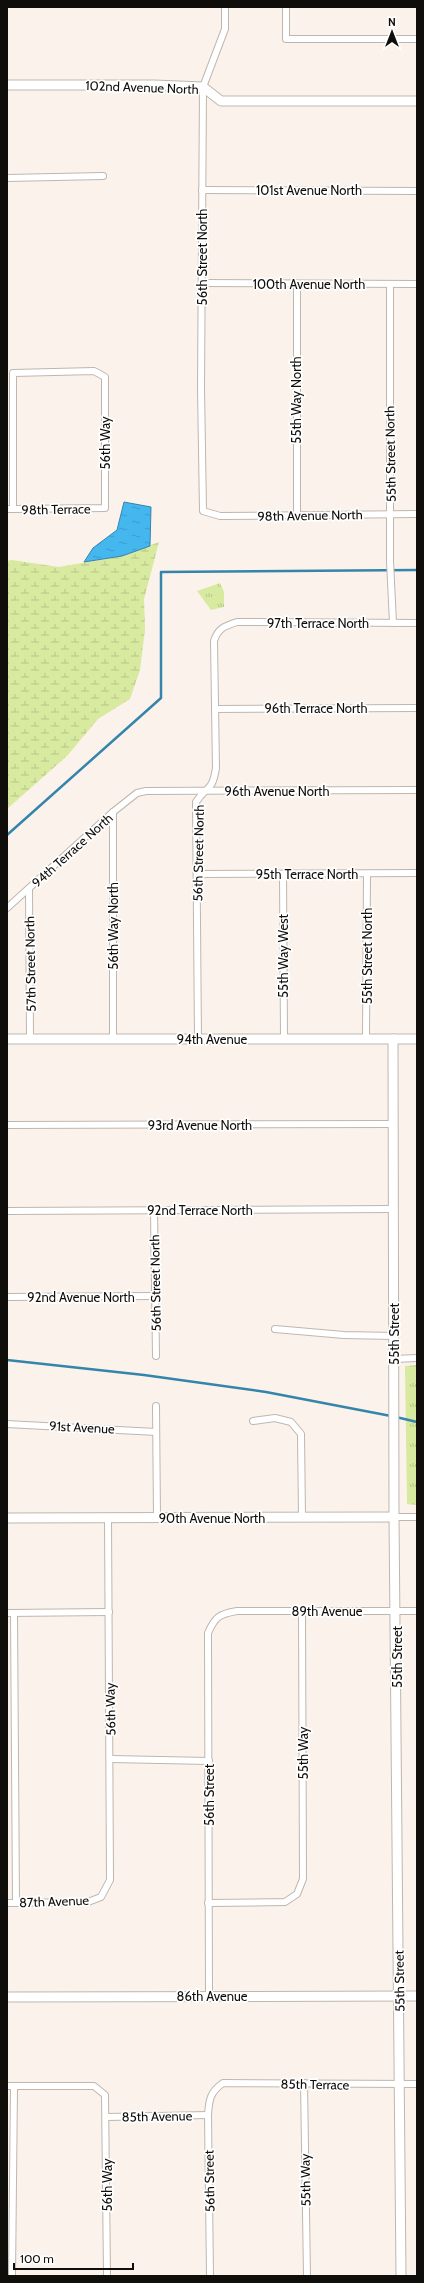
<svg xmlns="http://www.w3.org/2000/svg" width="424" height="2283" font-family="Cabin,sans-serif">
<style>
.wetland{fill:url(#wetland-marsh)}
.park{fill:url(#park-tufts)}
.water{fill:url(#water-ripples);stroke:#3484ab}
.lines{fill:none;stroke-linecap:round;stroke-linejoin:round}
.stream{stroke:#3484ab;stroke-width:2.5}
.street-casing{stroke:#beb7af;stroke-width:8}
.secondary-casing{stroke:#beb7af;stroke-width:11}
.street{stroke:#fff;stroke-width:6}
.secondary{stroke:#fff;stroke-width:9}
.labels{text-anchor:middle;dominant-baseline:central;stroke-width:3.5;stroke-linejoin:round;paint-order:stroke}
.street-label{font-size:13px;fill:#100e0b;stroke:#fff}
</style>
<defs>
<pattern id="wetland-marsh" width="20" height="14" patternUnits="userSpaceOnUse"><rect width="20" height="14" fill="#d8e9a0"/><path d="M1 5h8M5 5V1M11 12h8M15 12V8" fill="none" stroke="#b8c788"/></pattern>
<pattern id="park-tufts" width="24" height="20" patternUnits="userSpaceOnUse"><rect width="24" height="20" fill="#d8e9a0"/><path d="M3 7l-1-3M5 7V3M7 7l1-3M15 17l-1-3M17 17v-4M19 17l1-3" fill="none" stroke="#b8c788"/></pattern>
<pattern id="water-ripples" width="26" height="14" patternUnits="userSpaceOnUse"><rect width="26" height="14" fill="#44b7ef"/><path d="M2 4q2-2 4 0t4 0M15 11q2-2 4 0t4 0" fill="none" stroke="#3b9ccc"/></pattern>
</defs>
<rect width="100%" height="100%" fill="#fbf3eb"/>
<!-- wetland -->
<polygon class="wetland" points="159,542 144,599 145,629 140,670 130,699 98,719 67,756 7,809 7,561 12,560 59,567 122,556"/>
<!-- park -->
<g class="park">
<polygon points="220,583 224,592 224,607 211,610 197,591"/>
<polygon points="417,1365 417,1505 407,1504 405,1366"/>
</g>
<!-- water -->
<polygon class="water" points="124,502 151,507 150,546 122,556 84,562 93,548 117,530"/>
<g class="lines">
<!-- stream -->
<g class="stream">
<polyline points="7,835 161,698 161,572 417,570"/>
<polyline points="7,1360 144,1375 266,1392 391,1416"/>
<polyline points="396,1417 417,1422"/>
</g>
<defs>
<g id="street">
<polyline points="225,7 225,29 203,87 201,388 203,511 220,516 417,514"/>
<polyline points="286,7 286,39 417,39"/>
<polyline points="7,178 103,176"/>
<polyline points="202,190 417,191"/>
<polyline points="202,283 417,284"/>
<polyline points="390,284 390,561 393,623"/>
<polyline points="7,509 13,509 105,508 105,377 94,371 13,373 13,509"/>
<polyline points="297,515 297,284"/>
<polyline points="215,709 417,708"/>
<polyline points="113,812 113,1039"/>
<polyline points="197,874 417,873"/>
<polyline points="283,874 284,1039"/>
<polyline points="29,889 30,1039"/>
<polyline points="7,908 113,812 137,793 146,791 417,790"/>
<polyline points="366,1038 367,874"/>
<path d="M198 1039 196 802C207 785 212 793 216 768L214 641C218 628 225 626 237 622L417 623"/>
<polyline points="7,1125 393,1124"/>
<polyline points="7,1211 394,1209"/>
<polyline points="154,1211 156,1356"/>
<polyline points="7,1297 154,1296"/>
<polyline points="275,1329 344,1335 394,1336"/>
<polyline points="394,1359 417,1358"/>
<polyline points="156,1406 157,1518"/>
<polyline points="253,1421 275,1418 291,1422 301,1434 302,1517"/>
<polyline points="7,1424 156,1432"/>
<polyline points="394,1517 417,1517"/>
<polyline points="7,1613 109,1612"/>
<polyline points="14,1613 16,1903"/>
<polyline points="111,1759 209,1761"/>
<polyline points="7,1903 88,1902 101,1897 110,1880 108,1518"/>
<polyline points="208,1903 285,1902 297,1894 303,1879 302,1611"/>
<path d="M209 1996 208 1633C215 1617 219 1614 237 1611H417"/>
<polyline points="304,2083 307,2276"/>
<polyline points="7,2086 94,2086 105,2095 107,2276"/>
<polyline points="107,2117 208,2115"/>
<polyline points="12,2276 14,2087"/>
<path d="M210 2276 208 2115C209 2100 210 2092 223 2083L417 2084"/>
</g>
<g id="secondary">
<polyline points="7,85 154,85 203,87 221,101 417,101"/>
<polyline points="7,1039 417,1039"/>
<polyline points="393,1039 394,1517 401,2276"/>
<polyline points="7,1518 394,1517"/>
<polyline points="7,1997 417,1996"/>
</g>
</defs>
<!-- street casing -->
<use href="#street" class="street-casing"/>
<!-- secondary casing -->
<use href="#secondary" class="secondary-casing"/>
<!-- street -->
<use href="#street" class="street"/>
<!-- secondary -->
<use href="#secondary" class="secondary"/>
</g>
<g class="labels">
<!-- street labels -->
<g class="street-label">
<text transform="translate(142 87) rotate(2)">102nd Avenue North</text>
<text x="309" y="190">101st Avenue North</text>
<text transform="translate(202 257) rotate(-90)">56th Street North</text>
<text x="309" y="284">100th Avenue North</text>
<text transform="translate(296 400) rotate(-90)">55th Way North</text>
<text transform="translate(105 443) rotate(-90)">56th Way</text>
<text transform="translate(390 454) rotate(-91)">55th Street North</text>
<text transform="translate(56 509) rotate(-1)">98th Terrace</text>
<text transform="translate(310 515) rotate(-1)">98th Avenue North</text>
<text x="318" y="623">97th Terrace North</text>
<text x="316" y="708">96th Terrace North</text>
<text x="277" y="791">96th Avenue North</text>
<text transform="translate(72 850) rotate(-42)">94th Terrace North</text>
<text transform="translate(198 853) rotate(-89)">56th Street North</text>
<text x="307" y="874">95th Terrace North</text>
<text transform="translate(113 926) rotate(-90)">56th Way North</text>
<text transform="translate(283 956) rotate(-90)">55th Way West</text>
<text transform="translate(367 956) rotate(-90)">55th Street North</text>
<text transform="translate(30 964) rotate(-91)">57th Street North</text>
<text x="212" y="1039">94th Avenue</text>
<text x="200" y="1125">93rd Avenue North</text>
<text x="200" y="1210">92nd Terrace North</text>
<text transform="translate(155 1283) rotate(-91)">56th Street North</text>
<text x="81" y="1297">92nd Avenue North</text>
<text transform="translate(394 1334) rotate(-90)">55th Street</text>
<text transform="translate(82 1427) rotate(3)">91st Avenue</text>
<text x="212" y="1518">90th Avenue North</text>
<text x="327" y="1611">89th Avenue</text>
<text transform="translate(397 1657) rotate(-90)">55th Street</text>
<text transform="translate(110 1709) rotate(-91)">56th Way</text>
<text transform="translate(303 1753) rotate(-90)">55th Way</text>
<text transform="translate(209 1795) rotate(-90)">56th Street</text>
<text transform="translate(54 1901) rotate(-2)">87th Avenue</text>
<text transform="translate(399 1981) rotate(-91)">55th Street</text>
<text x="212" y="1996">86th Avenue</text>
<text transform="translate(315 2084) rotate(1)">85th Terrace</text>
<text transform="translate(157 2116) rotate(-1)">85th Avenue</text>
<text transform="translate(305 2180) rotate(-91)">55th Way</text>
<text transform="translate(209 2181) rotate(-91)">56th Street</text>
<text transform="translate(107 2185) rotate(-90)">56th Way</text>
</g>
</g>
<!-- border -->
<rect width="424" height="2283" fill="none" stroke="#100e0b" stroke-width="16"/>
<!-- north arrow -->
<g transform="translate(392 32)" stroke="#ffffff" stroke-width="3" paint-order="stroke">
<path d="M0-3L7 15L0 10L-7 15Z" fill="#100e0b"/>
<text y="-6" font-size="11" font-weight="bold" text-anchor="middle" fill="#100e0b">N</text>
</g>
<!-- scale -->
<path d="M14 2263v6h119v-6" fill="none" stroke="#100e0b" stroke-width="2"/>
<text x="20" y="2263" font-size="12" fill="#100e0b" stroke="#ffffff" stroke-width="3" paint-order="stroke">100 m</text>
</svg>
